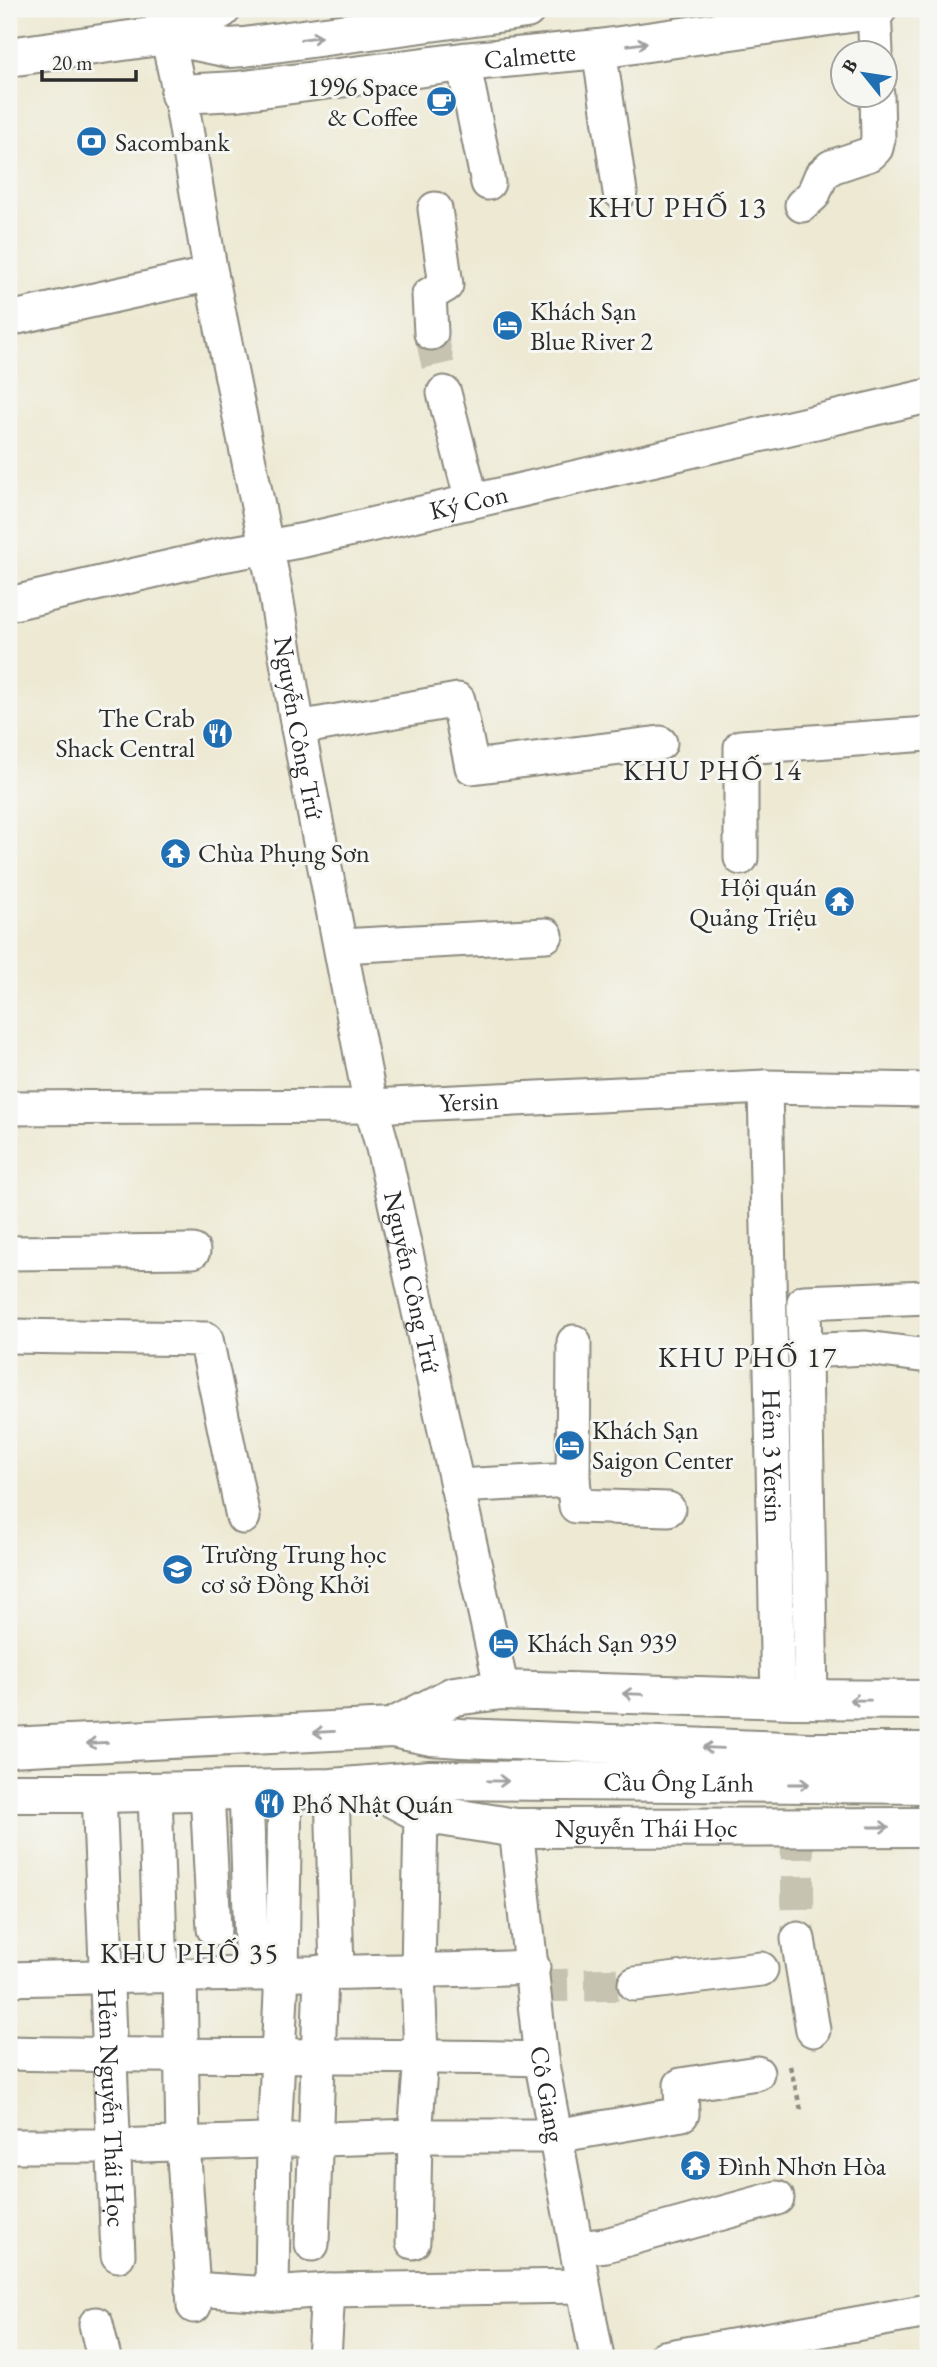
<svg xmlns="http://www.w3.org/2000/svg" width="937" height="2367" font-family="'EB Garamond',serif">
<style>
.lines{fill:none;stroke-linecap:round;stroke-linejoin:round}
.minor-tunnel{stroke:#c6c3b1;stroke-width:33;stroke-dasharray:33 17;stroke-linecap:butt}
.minor-casing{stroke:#8c8a7f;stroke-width:37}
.major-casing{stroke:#8c8a7f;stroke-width:42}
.path{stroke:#8c8a7f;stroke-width:4.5;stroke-dasharray:5 5;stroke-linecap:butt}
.minor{stroke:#fff;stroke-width:33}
.major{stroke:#fff;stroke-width:38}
.oneway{stroke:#a0a0a0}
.labels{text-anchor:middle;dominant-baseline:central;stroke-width:6;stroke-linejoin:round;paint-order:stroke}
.street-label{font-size:26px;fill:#2b2b2b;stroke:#f6f6f2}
.poi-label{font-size:26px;fill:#2b2b2b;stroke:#f6f6f2;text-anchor:start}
.neighbourhood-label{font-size:28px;letter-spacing:2px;fill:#2b2b2b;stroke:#f6f6f2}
</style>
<rect width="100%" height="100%" fill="#f6f6f2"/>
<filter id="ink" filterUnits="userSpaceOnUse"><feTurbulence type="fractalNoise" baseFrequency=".0143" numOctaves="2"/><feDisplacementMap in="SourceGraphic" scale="14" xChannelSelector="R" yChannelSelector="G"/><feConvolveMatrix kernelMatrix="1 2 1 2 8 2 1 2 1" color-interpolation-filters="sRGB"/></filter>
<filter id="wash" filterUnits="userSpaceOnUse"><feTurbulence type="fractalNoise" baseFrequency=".00686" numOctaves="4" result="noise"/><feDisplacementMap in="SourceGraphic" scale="28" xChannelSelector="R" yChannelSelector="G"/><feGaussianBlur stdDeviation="1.57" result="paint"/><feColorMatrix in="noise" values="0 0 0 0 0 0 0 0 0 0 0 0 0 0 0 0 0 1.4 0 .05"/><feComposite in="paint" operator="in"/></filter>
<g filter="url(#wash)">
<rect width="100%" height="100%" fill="#ede9d3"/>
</g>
<g filter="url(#ink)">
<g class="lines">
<!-- minor-tunnel -->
<g class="minor-tunnel">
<polyline points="431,333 444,393"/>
<polyline points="797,1826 798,1939"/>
<polyline points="535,1986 635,1984"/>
</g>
<defs>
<g id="minor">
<path id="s1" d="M161 9 180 94 211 274 275 590 298 728 371 1106 383 1148 502 1690"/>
<polyline points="874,9 876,52"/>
<polyline points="599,49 620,192"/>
<polyline points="463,62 488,183"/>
<polyline points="802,205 813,195 821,176 831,167 870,154 876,148 878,138 877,94"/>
<polyline points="9,319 211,274"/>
<polyline points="431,333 429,295 446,285 435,209"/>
<polyline points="444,393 472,501"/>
<path id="s2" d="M9 604 222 555 305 540 928 396"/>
<polyline points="298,728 458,700 472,767 660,743"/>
<polyline points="741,858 741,747 928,734"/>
<polyline points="341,946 546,935"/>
<path id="s3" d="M765 1087 778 1699"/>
<path id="s4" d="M9 1108 371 1106 765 1087 928 1090"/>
<polyline points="9,1253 193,1251"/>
<polyline points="9,1336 206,1339 243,1517"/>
<polyline points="804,1351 866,1348 928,1356"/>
<polyline points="573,1480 576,1506 668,1509"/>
<polyline points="457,1486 573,1480 574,1342"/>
<polyline points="811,1699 804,1302 928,1297"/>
<polyline points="332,1788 337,1971"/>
<polyline points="246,1790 252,1973"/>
<polyline points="207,1791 214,1929"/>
<polyline points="155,1792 161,1975"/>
<path id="s5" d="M99 1793 118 2255"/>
<path id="s6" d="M516 1828 541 2059 597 2358"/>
<polyline points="798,1939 813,2030"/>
<polyline points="180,1975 183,2143 194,2306"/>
<path d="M9 1979C183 1974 358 1974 533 1967"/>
<polyline points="635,1984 761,1969"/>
<path d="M9 2053C186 2057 364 2054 541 2059"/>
<polyline points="9,2146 113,2146 415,2136 555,2136 682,2114 681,2085 757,2073"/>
<polyline points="413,2242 415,2136 421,2056 418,1972 421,1813"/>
<polyline points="312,2244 321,1972"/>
<polyline points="577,2248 606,2245 777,2198"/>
<polyline points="192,2289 272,2294 328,2290 324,2358"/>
<polyline points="328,2290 582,2286"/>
<polyline points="272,2294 274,2140 282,1973 285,1789"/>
<polyline points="96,2324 104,2358"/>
<polyline points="664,2358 928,2311"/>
</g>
<g id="major">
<polyline points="166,35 229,48 244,47 526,9"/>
<polyline points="9,57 166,35 221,9"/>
<path id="s7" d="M180 94 237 91 463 62 599 49 877 9"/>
<polyline points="392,1728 454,1696 502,1690 792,1699 928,1700"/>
<polyline points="9,1747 392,1728 431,1736 461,1738 810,1752 928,1752"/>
<path id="s8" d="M370 1786 421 1813 516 1828 928 1827"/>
<path id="s9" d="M9 1793H99L332 1788 430 1780 928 1784"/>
</g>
</defs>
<!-- minor casing -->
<use href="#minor" class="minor-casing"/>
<!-- major casing -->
<use href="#major" class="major-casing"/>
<!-- path -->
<polyline class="path" points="790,2066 801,2110"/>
<!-- minor -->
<use href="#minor" class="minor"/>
<!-- major -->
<use href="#major" class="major"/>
</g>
<!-- one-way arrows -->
<defs><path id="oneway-shaft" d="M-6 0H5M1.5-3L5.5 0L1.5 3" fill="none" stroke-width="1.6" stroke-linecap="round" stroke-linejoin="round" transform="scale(1.75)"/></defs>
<g class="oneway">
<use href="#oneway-shaft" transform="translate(311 38) rotate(-8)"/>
<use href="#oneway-shaft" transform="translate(637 44) rotate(-8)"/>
<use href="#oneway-shaft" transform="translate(633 1694) rotate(-178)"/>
<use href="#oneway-shaft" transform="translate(860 1700) rotate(-179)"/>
<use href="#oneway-shaft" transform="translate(324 1732) rotate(177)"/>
<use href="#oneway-shaft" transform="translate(97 1743) rotate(177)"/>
<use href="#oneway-shaft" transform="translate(713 1748) rotate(-178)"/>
<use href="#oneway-shaft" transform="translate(498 1781) rotate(1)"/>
<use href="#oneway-shaft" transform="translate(799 1784)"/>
<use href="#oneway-shaft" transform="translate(879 1827)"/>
</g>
</g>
<!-- icons -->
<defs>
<symbol id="cafe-disc" viewBox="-11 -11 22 22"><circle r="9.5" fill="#1f6fb2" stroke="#f6f6f2"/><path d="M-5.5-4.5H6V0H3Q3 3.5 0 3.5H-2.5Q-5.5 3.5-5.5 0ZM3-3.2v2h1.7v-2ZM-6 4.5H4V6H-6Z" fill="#fff"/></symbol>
<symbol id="bank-disc" viewBox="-11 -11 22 22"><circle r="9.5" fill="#1f6fb2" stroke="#f6f6f2"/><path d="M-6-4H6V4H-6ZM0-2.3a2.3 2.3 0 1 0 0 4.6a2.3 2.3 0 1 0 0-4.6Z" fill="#fff"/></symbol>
<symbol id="hotel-disc" viewBox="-11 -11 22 22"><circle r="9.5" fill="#1f6fb2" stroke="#f6f6f2"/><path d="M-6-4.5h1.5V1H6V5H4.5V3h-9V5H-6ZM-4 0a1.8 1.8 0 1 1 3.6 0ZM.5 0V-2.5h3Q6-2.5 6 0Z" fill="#fff"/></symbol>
<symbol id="restaurant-disc" viewBox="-11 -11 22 22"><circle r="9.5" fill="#1f6fb2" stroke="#f6f6f2"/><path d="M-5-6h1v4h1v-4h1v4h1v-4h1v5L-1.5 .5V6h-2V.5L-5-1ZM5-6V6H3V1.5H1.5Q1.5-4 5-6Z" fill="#fff"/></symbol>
<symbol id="temple-disc" viewBox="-11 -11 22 22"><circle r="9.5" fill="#1f6fb2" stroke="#f6f6f2"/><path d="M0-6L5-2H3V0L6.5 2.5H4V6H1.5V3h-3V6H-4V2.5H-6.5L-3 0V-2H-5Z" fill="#fff"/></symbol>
<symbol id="school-disc" viewBox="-11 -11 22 22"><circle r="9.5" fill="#1f6fb2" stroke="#f6f6f2"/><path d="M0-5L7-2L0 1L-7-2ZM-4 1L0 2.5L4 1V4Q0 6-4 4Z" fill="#fff"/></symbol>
</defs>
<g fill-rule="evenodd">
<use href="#cafe-disc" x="424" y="84" width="35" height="35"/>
<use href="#bank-disc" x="74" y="124" width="35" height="35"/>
<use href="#hotel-disc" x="490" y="308" width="35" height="35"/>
<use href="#restaurant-disc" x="200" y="716" width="35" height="35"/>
<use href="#temple-disc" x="158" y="836" width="35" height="35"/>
<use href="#temple-disc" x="822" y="884" width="35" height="35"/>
<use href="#hotel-disc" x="552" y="1428" width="35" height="35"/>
<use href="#school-disc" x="160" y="1552" width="35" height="35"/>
<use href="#hotel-disc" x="486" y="1626" width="35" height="35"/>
<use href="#restaurant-disc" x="252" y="1786" width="35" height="35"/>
<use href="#temple-disc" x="678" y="2148" width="35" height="35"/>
</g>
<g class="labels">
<!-- street labels -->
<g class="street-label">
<text stroke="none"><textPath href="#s7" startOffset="352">Calmette</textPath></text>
<text stroke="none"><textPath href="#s2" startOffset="471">Ký Con</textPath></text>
<text stroke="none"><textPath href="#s1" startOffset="732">Nguyễn Công Trứ</textPath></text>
<text stroke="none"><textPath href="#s4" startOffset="460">Yersin</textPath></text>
<text stroke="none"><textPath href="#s1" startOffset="1298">Nguyễn Công Trứ</textPath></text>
<text stroke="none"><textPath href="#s3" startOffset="369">Hẻm 3 Yersin</textPath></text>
<text stroke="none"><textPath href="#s9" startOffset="670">Cầu Ông Lãnh</textPath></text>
<text stroke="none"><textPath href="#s8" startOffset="284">Nguyễn Thái Học</textPath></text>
<text stroke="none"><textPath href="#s6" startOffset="268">Cô Giang</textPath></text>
<text stroke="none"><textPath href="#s5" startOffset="315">Hẻm Nguyễn Thái Học</textPath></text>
</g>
<!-- poi labels -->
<g class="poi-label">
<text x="418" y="87" text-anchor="end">1996 Space<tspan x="418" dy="30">&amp; Coffee</tspan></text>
<text x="115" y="142">Sacombank</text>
<text x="530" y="311">Khách Sạn<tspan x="530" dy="30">Blue River 2</tspan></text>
<text x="195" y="718" text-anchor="end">The Crab<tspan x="195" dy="30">Shack Central</tspan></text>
<text x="198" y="853">Chùa Phụng Sơn</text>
<text x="817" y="887" text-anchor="end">Hội quán<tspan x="817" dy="30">Quảng Triệu</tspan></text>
<text x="592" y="1430">Khách Sạn<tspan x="592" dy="30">Saigon Center</tspan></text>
<text x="201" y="1554">Trường Trung học<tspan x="201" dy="30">cơ sở Đồng Khởi</tspan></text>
<text x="527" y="1643">Khách Sạn 939</text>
<text x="292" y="1804">Phố Nhật Quán</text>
<text x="718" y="2166">Đình Nhơn Hòa</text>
</g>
<!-- neighbourhood labels -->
<g class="neighbourhood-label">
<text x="678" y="207">KHU PHỐ 13</text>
<text x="713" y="770">KHU PHỐ 14</text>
<text x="748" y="1357">KHU PHỐ 17</text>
<text x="190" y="1953">KHU PHỐ 35</text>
</g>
</g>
<!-- margin -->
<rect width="937" height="2367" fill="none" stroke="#f6f6f2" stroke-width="35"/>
<!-- north arrow -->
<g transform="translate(864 74) rotate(300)"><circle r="33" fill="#f6f6f2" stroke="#a5a5a2" stroke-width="2"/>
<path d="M0-5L12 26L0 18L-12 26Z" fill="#1f6fb2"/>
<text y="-10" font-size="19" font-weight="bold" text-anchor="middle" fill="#2b2b2b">B</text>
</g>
<!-- scale -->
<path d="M42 70v10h94v-10" fill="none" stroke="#2b2b2b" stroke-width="3.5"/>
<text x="52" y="70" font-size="21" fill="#2b2b2b" stroke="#f6f6f2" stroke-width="5" paint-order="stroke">20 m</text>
</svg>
